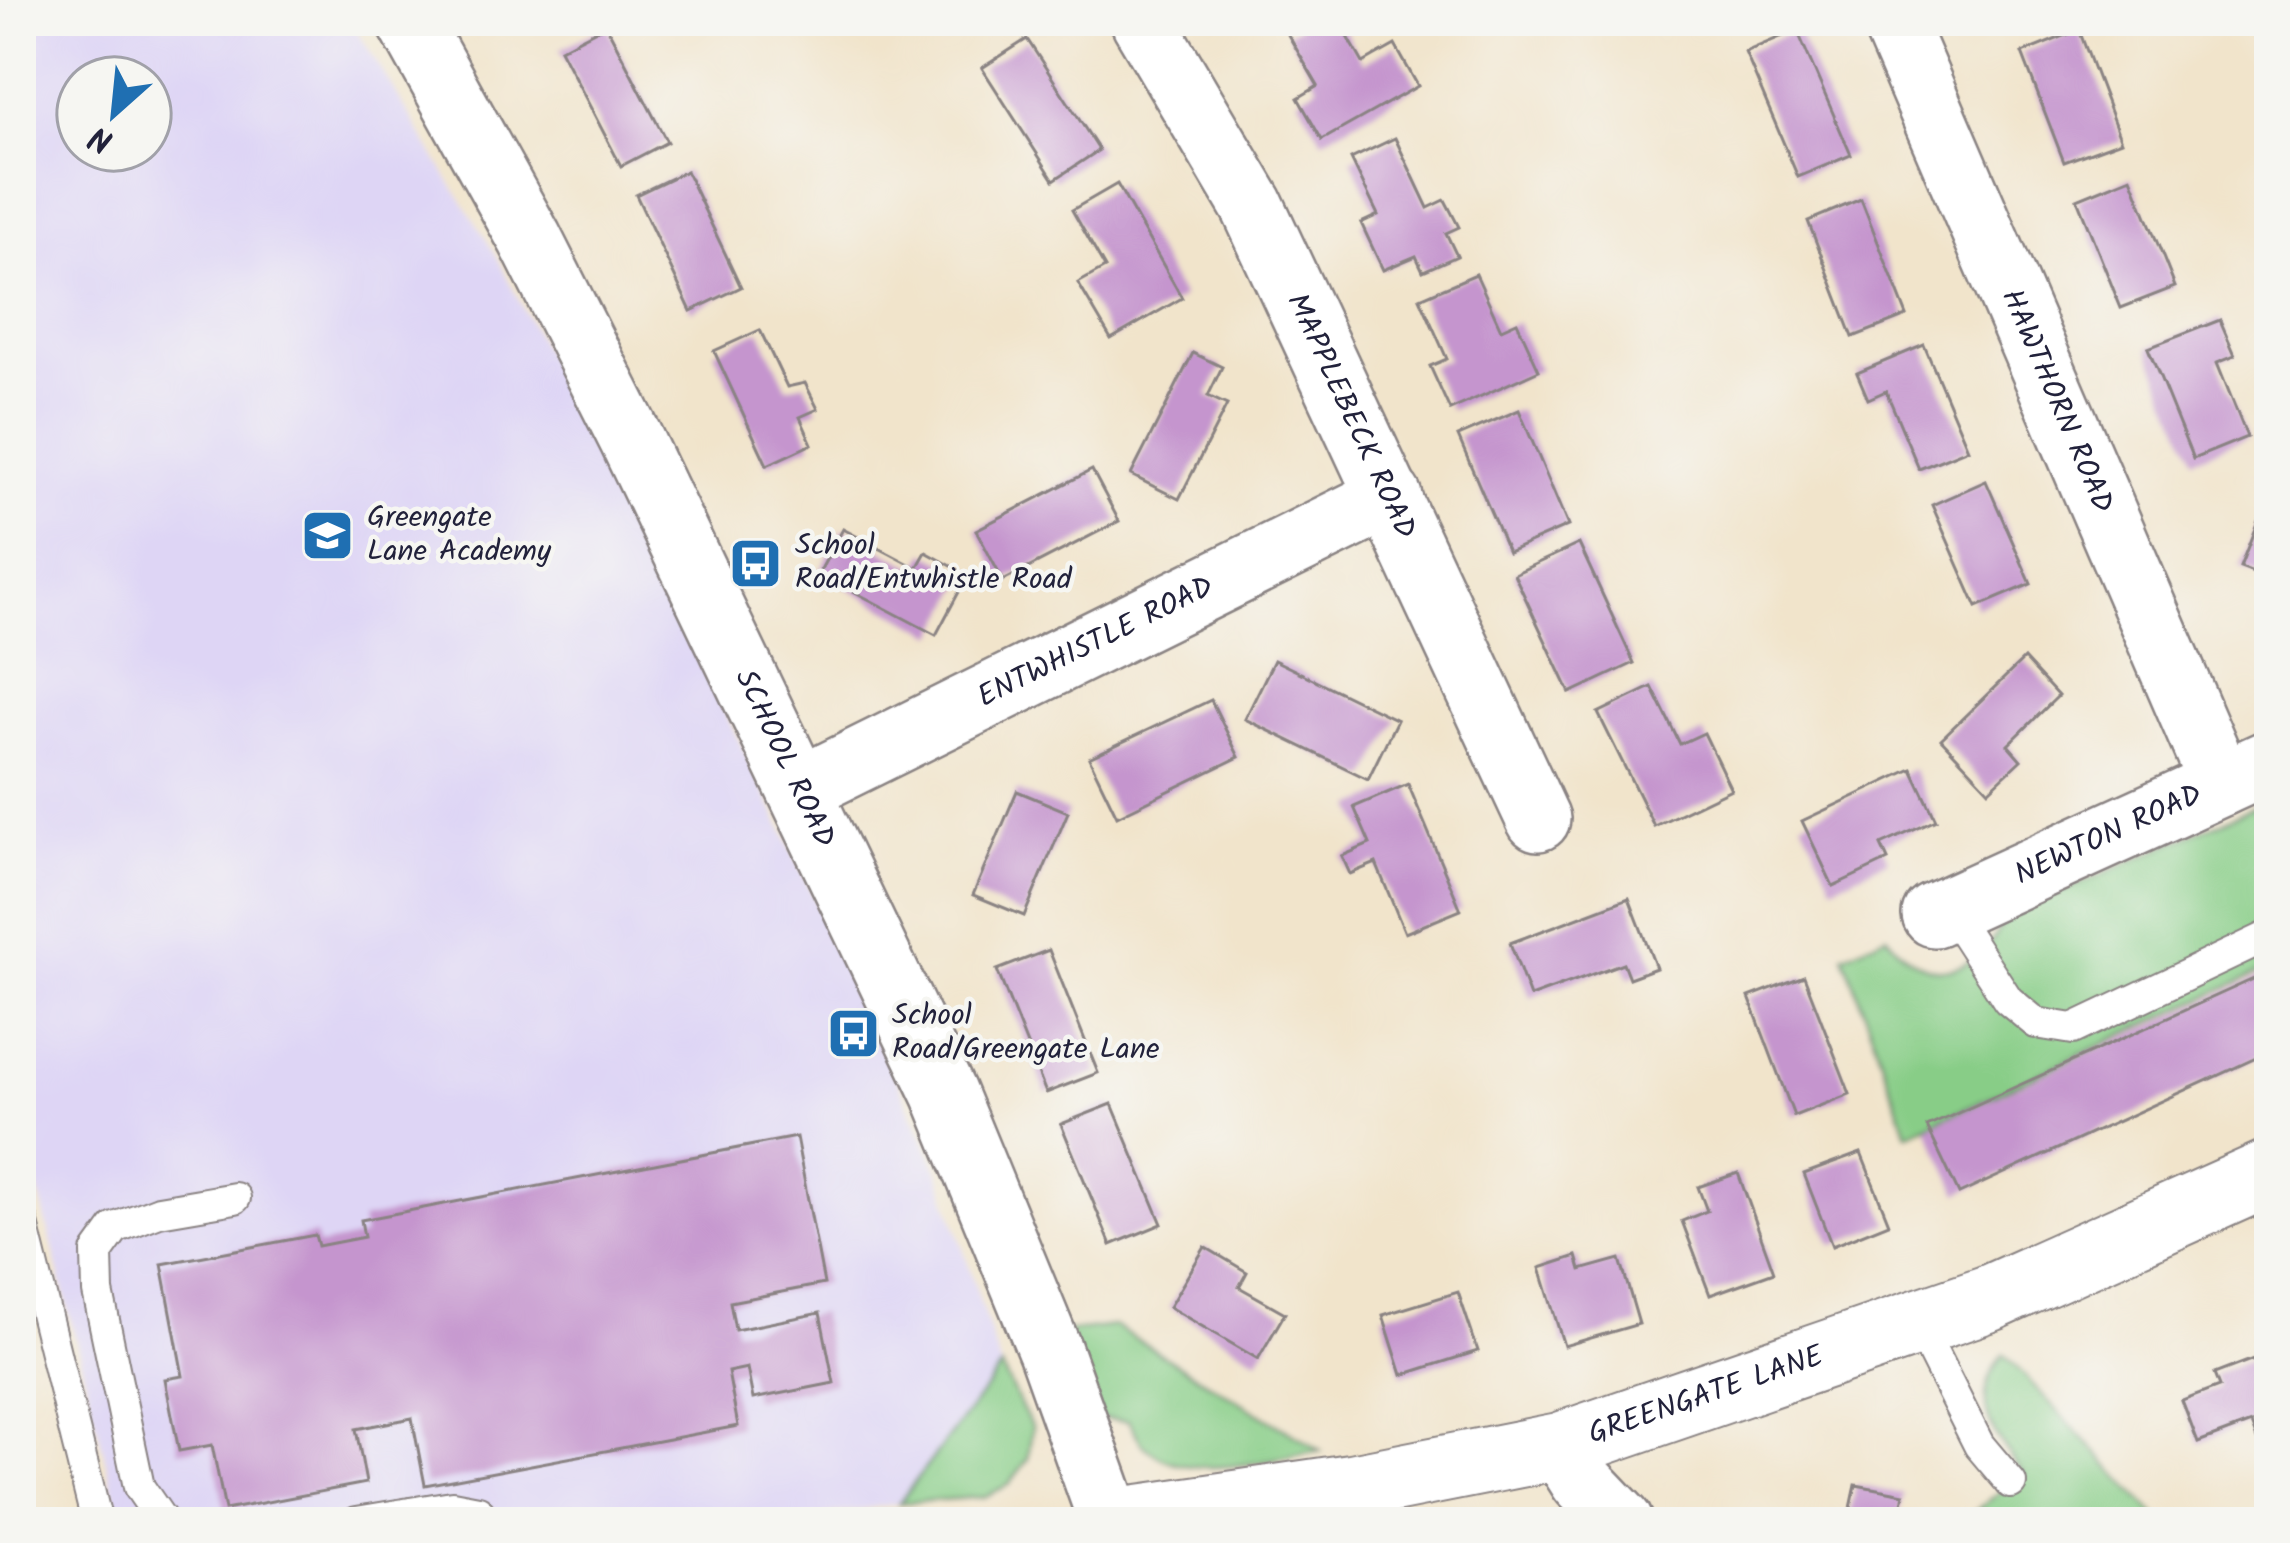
<svg xmlns="http://www.w3.org/2000/svg" width="2290" height="1543" font-family="Kalam,sans-serif">
<style>
.built{fill:#ded5f5;fill-rule:evenodd}
.green{fill:#88cd87;stroke:#557861;stroke-width:3}
.building{fill:#c595ce}
.lines{fill:none;stroke-linecap:round;stroke-linejoin:round}
.lane-casing{stroke:#8a8383;stroke-width:34}
.street-casing{stroke:#8a8383;stroke-width:68}
.secondary-casing{stroke:#8a8383;stroke-width:70}
.lane{stroke:#fff;stroke-width:30}
.street{stroke:#fff;stroke-width:63}
.secondary{stroke:#fff;stroke-width:66}
.labels{text-anchor:middle;dominant-baseline:central;stroke-width:9;stroke-linejoin:round;paint-order:stroke}
.street-label{font-size:30px;fill:#22223b;stroke:#f6f6f2}
.poi-label{font-size:30px;fill:#22223b;stroke:#f6f6f2;text-anchor:start}
</style>
<rect width="100%" height="100%" fill="#f6f6f2"/>
<filter id="ink" filterUnits="userSpaceOnUse"><feTurbulence type="fractalNoise" baseFrequency=".00833" numOctaves="2"/><feDisplacementMap in="SourceGraphic" scale="24" xChannelSelector="R" yChannelSelector="G"/><feConvolveMatrix kernelMatrix="1 2 1 2 8 2 1 2 1" color-interpolation-filters="sRGB"/></filter>
<filter id="wash" filterUnits="userSpaceOnUse"><feTurbulence type="fractalNoise" baseFrequency=".004" numOctaves="4" result="noise"/><feDisplacementMap in="SourceGraphic" scale="48" xChannelSelector="R" yChannelSelector="G"/><feGaussianBlur stdDeviation="2.7" result="paint"/><feColorMatrix in="noise" values="0 0 0 0 0 0 0 0 0 0 0 0 0 0 0 0 0 1.4 0 .05"/><feComposite in="paint" operator="in"/></filter>
<g filter="url(#wash)">
<rect width="100%" height="100%" fill="#f1e4cb"/>
<!-- built -->
<path class="built" d="M21 21H351L497 257 775 813 939 1172 1001 1368 899 1503 784 1522H121L21 1120ZM78 78H150V150H78Z"/>
<!-- green -->
<g class="green">
<path d="M2269 800V968L1908 1134 1844 955 1887 935C1931 991 1976 975 2006 917Z"/>
<path d="M1114 1326 1302 1439 1320 1451C1271 1459 1183 1486 1144 1445 1138 1439 1133 1428 1129 1421L1087 1417 1057 1333Z"/>
<path d="M2004 1354 2162 1522 1966 1519 2023 1473C1992 1434 1967 1401 2004 1354Z"/>
<polygon points="1001,1368 1032,1428 1028,1459 1010,1484 984,1497 899,1503"/>
</g>
<g id="blocks">
<!-- building -->
<g class="building">
<polygon points="953,21 984,21 963,35"/>
<polygon points="1308,21 1339,21 1363,63 1395,45 1418,86 1322,140 1298,98 1318,86 1287,33"/>
<polygon points="606,25 667,142 621,166 560,49"/>
<polygon points="1797,30 1851,155 1798,177 1745,52"/>
<polygon points="2079,30 2121,141 2064,162 2022,53"/>
<polygon points="1027,39 1099,150 1054,180 982,68"/>
<polygon points="1395,138 1428,208 1445,200 1459,227 1446,233 1457,256 1423,271 1416,256 1383,270 1361,223 1378,215 1351,159"/>
<polygon points="686,171 741,287 691,311 636,195"/>
<polygon points="2131,177 2175,287 2121,308 2077,199"/>
<polygon points="1117,184 1182,298 1111,339 1078,283 1105,268 1072,210"/>
<polygon points="1861,199 1907,316 1853,337 1808,221"/>
<polygon points="1476,274 1501,329 1517,322 1539,370 1450,410 1430,366 1447,359 1420,298"/>
<polygon points="2220,320 2235,355 2217,362 2247,437 2193,459 2148,348"/>
<polygon points="760,330 787,387 805,383 818,409 800,417 812,444 767,465 714,351"/>
<polygon points="1924,345 1968,449 1919,469 1886,391 1868,399 1857,373"/>
<polygon points="1193,353 1222,367 1208,396 1227,405 1179,499 1131,475"/>
<polygon points="1519,410 1568,526 1508,552 1458,436"/>
<polygon points="1092,470 1119,521 1003,581 976,530"/>
<polygon points="1986,481 2031,584 1977,607 1932,505"/>
<polygon points="2259,518 2269,521 2269,578 2240,567"/>
<polygon points="843,529 917,568 926,552 968,575 936,635 819,573"/>
<polygon points="1579,544 1634,663 1570,693 1514,574"/>
<polygon points="2024,659 2058,696 2008,745 2021,760 1989,790 1941,739"/>
<polygon points="1274,660 1397,720 1368,779 1245,719"/>
<polygon points="1652,687 1680,744 1704,733 1731,789 1654,826 1598,713"/>
<polygon points="1211,700 1239,757 1117,816 1089,758"/>
<polygon points="1912,769 1936,820 1881,845 1888,860 1833,886 1802,821"/>
<polygon points="1408,784 1461,910 1405,933 1376,863 1350,874 1342,856 1370,844 1354,807"/>
<polygon points="1017,791 1068,812 1024,916 973,895"/>
<polygon points="1629,898 1656,968 1629,978 1623,963 1530,997 1510,943"/>
<polygon points="1049,950 1098,1073 1046,1093 997,970"/>
<polygon points="2269,972 2269,1052 1959,1194 1927,1127"/>
<polygon points="1804,976 1850,1094 1794,1116 1749,997"/>
<polygon points="1112,1104 1162,1224 1111,1245 1061,1124"/>
<polygon points="796,1137 824,1284 730,1302 735,1330 820,1313 834,1383 753,1399 747,1368 728,1372 738,1426 425,1485 412,1418 356,1429 366,1483 225,1510 212,1445 179,1451 165,1379 183,1376 162,1264 315,1235 318,1246 364,1237 361,1220"/>
<polygon points="1861,1153 1889,1223 1832,1246 1804,1174"/>
<polygon points="1738,1173 1774,1272 1710,1295 1682,1221 1707,1211 1698,1187"/>
<polygon points="1205,1247 1247,1272 1239,1287 1285,1313 1258,1359 1169,1307"/>
<polygon points="1577,1256 1581,1270 1620,1259 1639,1324 1564,1346 1540,1268"/>
<polygon points="1458,1292 1478,1351 1402,1375 1383,1315"/>
<polygon points="2269,1353 2269,1471 2251,1423 2198,1443 2182,1401 2219,1387 2214,1374"/>
<polygon points="1856,1485 1904,1494 1898,1522 1848,1522"/>
</g>
</g>
</g>
<g filter="url(#ink)">
<use href="#blocks" fill-opacity="0" stroke="#8a8383" stroke-width="3"/>
<g class="lines">
<defs>
<g id="lane">
<polyline points="1947,906 2008,1000 2036,1023 2073,1029 2269,936"/>
<polyline points="21,1216 97,1522"/>
<polyline points="1919,1326 1979,1445 2011,1483"/>
<polyline points="163,1522 139,1487 98,1292 97,1253 115,1228 159,1211 235,1198"/>
<polyline points="357,1522 452,1506 478,1511 485,1522"/>
</g>
<g id="street">
<path id="s1" d="M409 21 530 239 631 439 944 1093 1050 1351 1111 1522"/>
<path id="s2" d="M1143 21 1252 205 1538 819"/>
<path id="s3" d="M1893 21 2221 784"/>
<path id="s4" d="M800 789 1390 497"/>
<path id="s5" d="M1934 915 2269 762"/>
<polyline points="1560,1446 1582,1481 1621,1522"/>
</g>
<g id="secondary">
<path id="s6" d="M1112 1522 1352 1487 1560 1446 1990 1298 2269 1173"/>
</g>
</defs>
<!-- lane casing -->
<use href="#lane" class="lane-casing"/>
<!-- street casing -->
<use href="#street" class="street-casing"/>
<!-- secondary casing -->
<use href="#secondary" class="secondary-casing"/>
<!-- lane -->
<use href="#lane" class="lane"/>
<!-- street -->
<use href="#street" class="street"/>
<!-- secondary -->
<use href="#secondary" class="secondary"/>
</g>
</g>
<!-- icons -->
<defs>
<symbol id="school-square" viewBox="-11 -11 22 22"><rect x="-9" y="-9" width="18" height="18" rx="4" fill="#1f6fb2" stroke="#f6f6f2"/><path d="M0-5L7-2L0 1L-7-2ZM-4 1L0 2.5L4 1V4Q0 6-4 4Z" fill="#fff"/></symbol>
<symbol id="bus-square" viewBox="-11 -11 22 22"><rect x="-9" y="-9" width="18" height="18" rx="4" fill="#1f6fb2" stroke="#f6f6f2"/><path d="M-5-6H5V4H4V6H2V4H-2V6H-4V4H-5ZM-3.5-4V0h7V-4ZM-3.5 1.2v1.5H-2V1.2ZM2 1.2v1.5H3.5V1.2Z" fill="#fff"/></symbol>
</defs>
<g fill-rule="evenodd">
<use href="#school-square" x="298" y="506" width="59" height="59"/>
<use href="#bus-square" x="726" y="534" width="59" height="59"/>
<use href="#bus-square" x="824" y="1004" width="59" height="59"/>
</g>
<g class="labels">
<!-- street labels -->
<g class="street-label">
<text stroke="none"><textPath href="#s3" startOffset="414">HAWTHORN ROAD</textPath></text>
<text stroke="none"><textPath href="#s2" startOffset="447">MAPPLEBECK ROAD</textPath></text>
<text stroke="none"><textPath href="#s4" startOffset="330">ENTWHISTLE ROAD</textPath></text>
<text stroke="none"><textPath href="#s1" startOffset="828">SCHOOL ROAD</textPath></text>
<text stroke="none"><textPath href="#s5" startOffset="192">NEWTON ROAD</textPath></text>
<text stroke="none"><textPath href="#s6" startOffset="609">GREENGATE LANE</textPath></text>
</g>
<!-- poi labels -->
<g class="poi-label">
<text x="367" y="518">Greengate<tspan x="367" dy="34">Lane Academy</tspan></text>
<text x="795" y="546">School<tspan x="795" dy="34">Road/Entwhistle Road</tspan></text>
<text x="892" y="1016">School<tspan x="892" dy="34">Road/Greengate Lane</tspan></text>
</g>
</g>
<!-- margin -->
<rect width="2290" height="1543" fill="none" stroke="#f6f6f2" stroke-width="72"/>
<!-- north arrow -->
<g transform="translate(114 114) rotate(207)"><circle r="57" fill="#f6f6f2" stroke="#a1a1a9" stroke-width="3"/>
<path d="M0-9L21 45L0 30L-21 45Z" fill="#1f6fb2"/>
<text y="-18" font-size="33" font-weight="bold" text-anchor="middle" fill="#22223b">N</text>
</g>
</svg>
